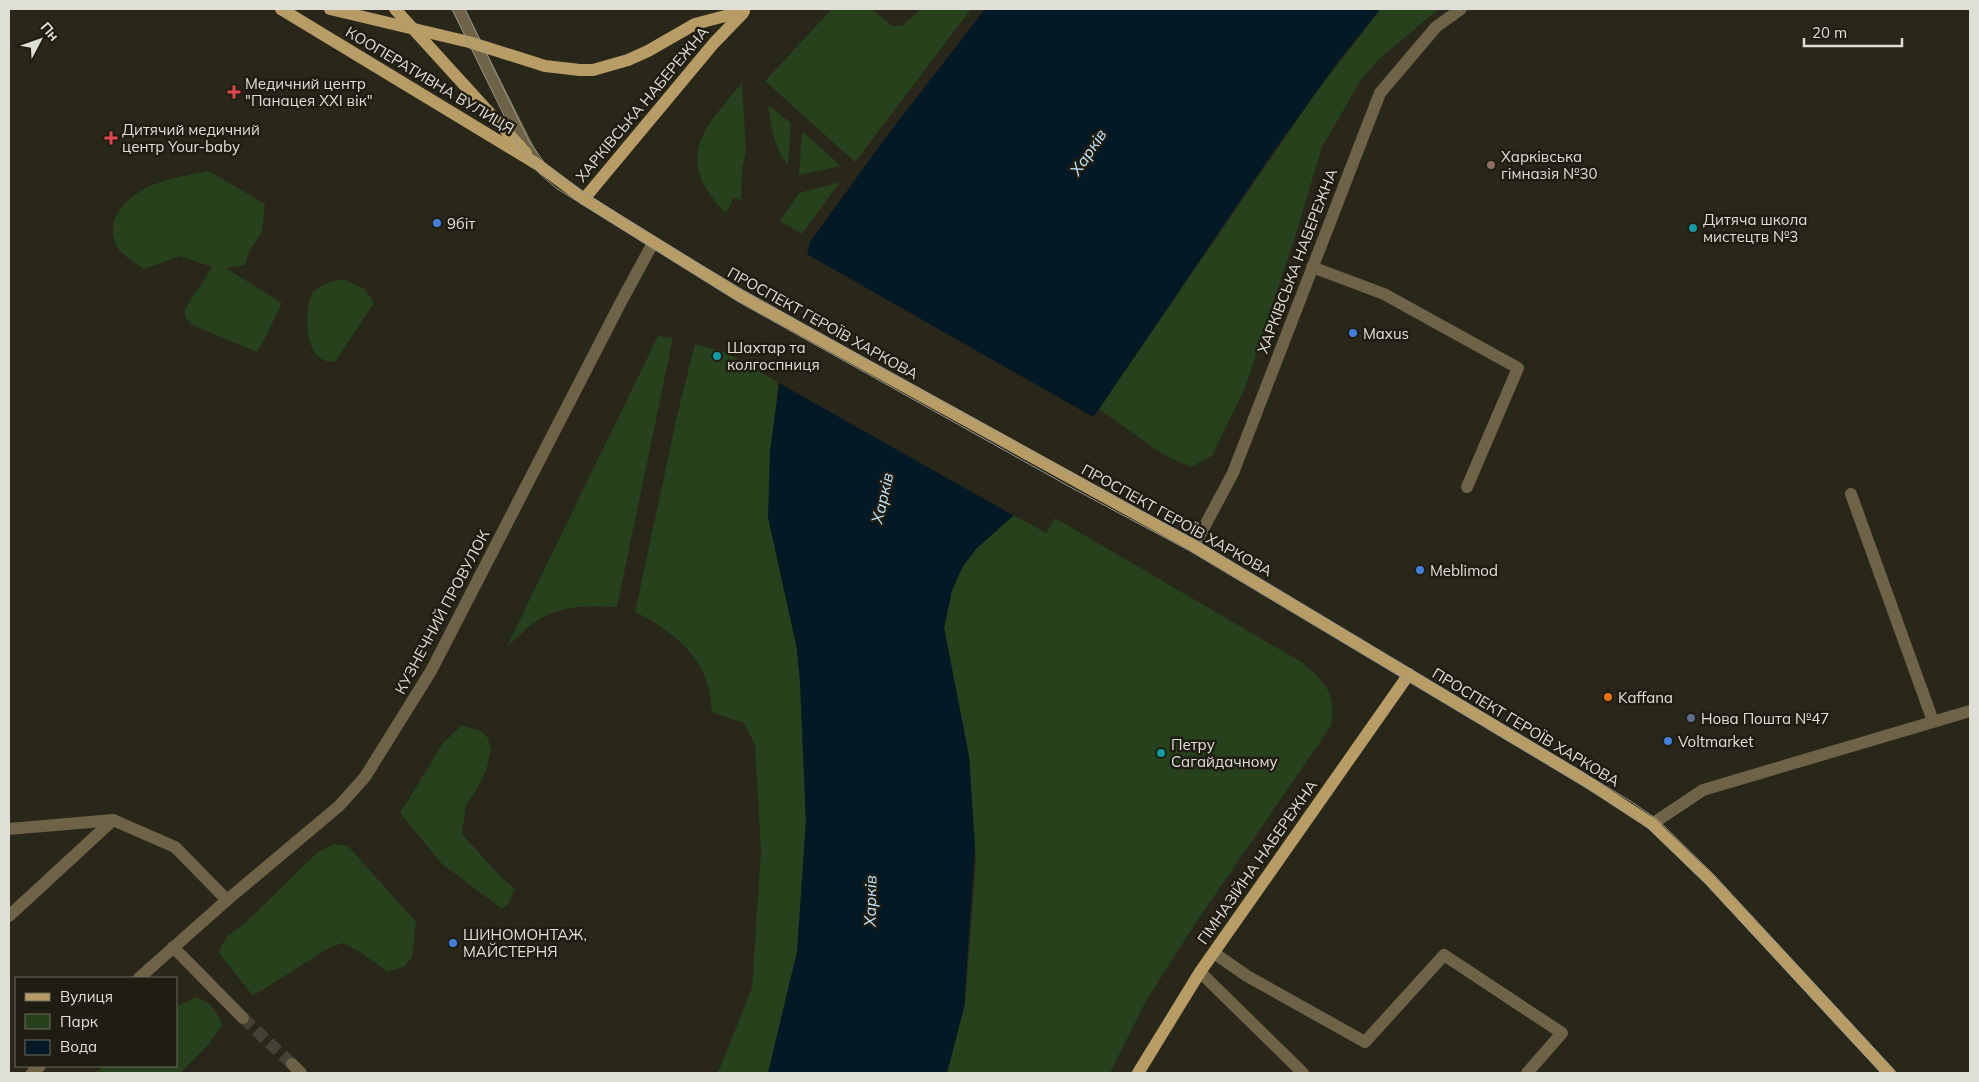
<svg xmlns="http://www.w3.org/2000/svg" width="1979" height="1082" font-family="Mulish,sans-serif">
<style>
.green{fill:#26411c}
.water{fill:#031925}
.pier{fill:#29261a}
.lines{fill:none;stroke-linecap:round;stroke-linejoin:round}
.minor-tunnel{stroke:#444236;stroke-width:12;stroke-dasharray:12 6;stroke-linecap:butt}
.minor{stroke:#6e6247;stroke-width:12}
.major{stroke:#b79d65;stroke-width:12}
.tram{stroke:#9b9a90;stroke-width:1}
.health-dot{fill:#e0444e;stroke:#1f1d11;stroke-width:2}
.education-dot{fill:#8d6e63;stroke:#1f1d11;stroke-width:2}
.shop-dot{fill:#3f7fe0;stroke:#1f1d11;stroke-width:2}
.culture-dot{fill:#0f9aa8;stroke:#1f1d11;stroke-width:2}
.food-dot{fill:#e8710a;stroke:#1f1d11;stroke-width:2}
.service-dot{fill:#5c6f8a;stroke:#1f1d11;stroke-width:2}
.labels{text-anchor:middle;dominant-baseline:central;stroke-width:5;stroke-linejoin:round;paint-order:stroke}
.street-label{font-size:15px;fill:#e0dfd7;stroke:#1f1d11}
.poi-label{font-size:15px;fill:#e0dfd7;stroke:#1f1d11;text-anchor:start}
.water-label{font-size:16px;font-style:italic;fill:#c2e7fd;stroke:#1f1d11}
</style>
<rect width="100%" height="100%" fill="#29261a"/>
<!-- green -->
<g class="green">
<polygon points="832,9 872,9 892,26 902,26 921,9 971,9 855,162 765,81"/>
<polygon points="1381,9 1439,9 1380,58 1361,80 1322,147 1295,237 1245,388 1212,456 1191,467 1164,455 1099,409 1315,94"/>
<path d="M742 83 746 150 742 169 741 201 734 197 726 213C673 159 702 130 742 83Z"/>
<path d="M768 105 791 123 788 165C774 149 771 125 768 105Z"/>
<polygon points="802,131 841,166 799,175"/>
<path d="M209 171 265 204 262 232 250 250 245 265 226 268 282 303 263 342 257 352 192 325 185 317V309L212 267 180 256 144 269C137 264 120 254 117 247 111 234 111 222 119 211 140 181 176 178 209 171Z"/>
<polygon points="840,182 802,234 780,221 799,193"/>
<path d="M343 279 365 289 374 303 335 362C303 364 303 312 313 291L327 283Z"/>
<path d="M658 336 673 338 617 607C587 605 557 605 532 624 523 631 515 640 506 648Z"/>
<path d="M695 344 725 352 778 382 768 517 797 649 800 682 806 821 797 952 768 1073H715L719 1070 752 988 761 851 755 745 744 723 713 713C710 706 711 697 709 690 701 652 667 628 635 612L677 416Z"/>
<path d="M1014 515 1046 533 1055 518 1303 663C1327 684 1336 694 1331 726L1195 924 1146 1001 1110 1073H947L965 1004 976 861 969 756 944 628 952 590 963 566 976 549Z"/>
<polygon points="462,725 481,731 488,738 491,751 486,771 476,791 466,805 462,834 501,877 515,889 508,904 502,909 442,864 400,813 443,743"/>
<polygon points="334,844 348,846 416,922 412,957 405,966 388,972 360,952 343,943 329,948 253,996 220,954 220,948 228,935 245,923 318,852"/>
<path d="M196 997C210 1002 217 1011 222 1025L209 1044 180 1073H95L104 1066H176V1007Z"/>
</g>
<!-- water -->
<polygon class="water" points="985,9 1380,9 1337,63 1271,155 1099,409 1014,515 976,549 963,566 952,590 944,628 969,756 975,847 964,1007 947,1073 768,1073 797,952 806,821 800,682 797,649 768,517 770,451 782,363 810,242 886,137"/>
<!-- pier -->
<polygon class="pier" points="805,253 1095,418 1016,517 777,382 780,362"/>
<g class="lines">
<!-- minor-tunnel -->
<polyline class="minor-tunnel" points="243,1018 292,1064"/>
<!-- minor -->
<g class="minor">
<polyline points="458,9 534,160"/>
<polyline points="1312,267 1384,294 1518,368 1467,487"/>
<polyline points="1851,494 1933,721"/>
<polyline points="1194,546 1233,473 1380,93 1436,27 1461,9"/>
<polyline points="1652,824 1703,790 1970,711"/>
<polyline points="9,829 113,820 175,847 227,900"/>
<polyline points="9,916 113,820"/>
<polyline points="173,947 243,1018"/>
<polyline points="1214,953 1247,976 1365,1042 1444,955 1562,1033 1527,1073"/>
<polyline points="1200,972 1303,1073"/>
<polyline points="139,978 227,900 339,806 365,777 431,671 621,302 653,243"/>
<polyline points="292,1064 301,1073"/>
<polyline points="32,1073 40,1066"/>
</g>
<!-- major -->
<g class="major">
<polyline points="281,9 537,164 584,199 739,295 1194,546 1580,777 1652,824 1710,880 1889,1073"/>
<polyline points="330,9 469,42 545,66 580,70 593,70 628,60 648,51 695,24 744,11"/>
<polyline points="395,9 526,153"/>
<polyline points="584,199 714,43 743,13"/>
<polyline points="1138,1073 1200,972 1409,674"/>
</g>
<!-- tram -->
<g class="tram">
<polyline points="452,9 518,144 540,174 556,188 737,301 1072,488 1190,551 1625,811 1648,828 1706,884 1881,1073"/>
<polyline points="465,9 529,141 543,161 556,174 654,237 743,290 1077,477 1196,540 1632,802 1658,820 1714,875 1897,1073"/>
</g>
</g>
<!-- markers -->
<g class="health-dot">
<path d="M231.5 84.5h5v5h5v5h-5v5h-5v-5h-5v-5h5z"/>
<path d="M108.5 130.5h5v5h5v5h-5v5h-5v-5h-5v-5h5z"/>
</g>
<circle class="education-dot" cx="1491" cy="165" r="5"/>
<g class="shop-dot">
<circle cx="437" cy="223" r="5"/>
<circle cx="1353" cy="333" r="5"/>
<circle cx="1420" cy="570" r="5"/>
<circle cx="1668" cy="741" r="5"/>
<circle cx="453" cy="943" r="5"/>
</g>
<g class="culture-dot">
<circle cx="1693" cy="228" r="5"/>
<circle cx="717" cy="356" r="5"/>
<circle cx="1161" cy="753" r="5"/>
</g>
<circle class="food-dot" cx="1608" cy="697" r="5"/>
<circle class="service-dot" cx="1691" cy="718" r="5"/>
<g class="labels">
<!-- street labels -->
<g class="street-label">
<text transform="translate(430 80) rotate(31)">КООПЕРАТИВНА ВУЛИЦЯ</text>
<text transform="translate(642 104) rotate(-50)">ХАРКІВСЬКА НАБЕРЕЖНА</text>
<text transform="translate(1297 261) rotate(-69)">ХАРКІВСЬКА НАБЕРЕЖНА</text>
<text transform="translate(823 323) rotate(29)">ПРОСПЕКТ ГЕРОЇВ ХАРКОВА</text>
<text transform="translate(1177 520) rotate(29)">ПРОСПЕКТ ГЕРОЇВ ХАРКОВА</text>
<text transform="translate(442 612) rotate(-62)">КУЗНЕЧНИЙ ПРОВУЛОК</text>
<text transform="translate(1526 727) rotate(31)">ПРОСПЕКТ ГЕРОЇВ ХАРКОВА</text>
<text transform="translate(1257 862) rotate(-55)">ГІМНАЗІЙНА НАБЕРЕЖНА</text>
</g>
<!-- poi labels -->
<g class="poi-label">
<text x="245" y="83">Медичний центр<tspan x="245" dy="17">"Панацея XXI вік"</tspan></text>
<text x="122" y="129">Дитячий медичний<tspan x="122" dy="17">центр Your-baby</tspan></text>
<text x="1501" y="156">Харківська<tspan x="1501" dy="17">гімназія №30</tspan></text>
<text x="1703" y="219">Дитяча школа<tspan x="1703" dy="17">мистецтв №3</tspan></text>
<text x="447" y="223">9біт</text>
<text x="1363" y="333">Maxus</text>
<text x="727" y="347">Шахтар та<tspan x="727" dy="17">колгоспниця</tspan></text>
<text x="1430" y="570">Meblimod</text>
<text x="1618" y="697">Kaffana</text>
<text x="1701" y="718">Нова Пошта №47</text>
<text x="1678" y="741">Voltmarket</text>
<text x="1171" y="744">Петру<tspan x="1171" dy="17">Сагайдачному</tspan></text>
<text x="463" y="934">ШИНОМОНТАЖ,<tspan x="463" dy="17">МАЙСТЕРНЯ</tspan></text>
</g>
<!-- water labels -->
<g class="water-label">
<text transform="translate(1088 152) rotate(-56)">Харків</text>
<text transform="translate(882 498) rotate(-77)">Харків</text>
<text transform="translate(870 901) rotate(-89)">Харків</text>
</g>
</g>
<!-- border -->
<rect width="1979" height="1082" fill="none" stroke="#e0dfd7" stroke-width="20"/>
<!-- legend -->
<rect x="15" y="977" width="162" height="90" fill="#1f1d11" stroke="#6c6b60"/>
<rect x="25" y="993" width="25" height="8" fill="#b79d65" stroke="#6c6b60"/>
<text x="60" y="1002" font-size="15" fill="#e0dfd7">Вулиця</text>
<rect x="25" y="1014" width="25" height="15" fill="#26411c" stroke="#6c6b60"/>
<text x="60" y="1027" font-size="15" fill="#e0dfd7">Парк</text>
<rect x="25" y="1040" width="25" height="15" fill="#031925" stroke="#6c6b60"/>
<text x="60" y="1052" font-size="15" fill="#e0dfd7">Вода</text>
<!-- north arrow -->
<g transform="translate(40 40) rotate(49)" stroke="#1f1d11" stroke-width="4" paint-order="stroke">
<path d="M0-4L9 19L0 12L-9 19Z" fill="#e0dfd7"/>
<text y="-8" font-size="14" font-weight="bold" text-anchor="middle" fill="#e0dfd7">Пн</text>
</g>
<!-- scale -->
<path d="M1804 38v8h98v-8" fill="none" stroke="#e0dfd7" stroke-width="2.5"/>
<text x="1812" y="38" font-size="15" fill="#e0dfd7" stroke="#1f1d11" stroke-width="4" paint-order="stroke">20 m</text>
</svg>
